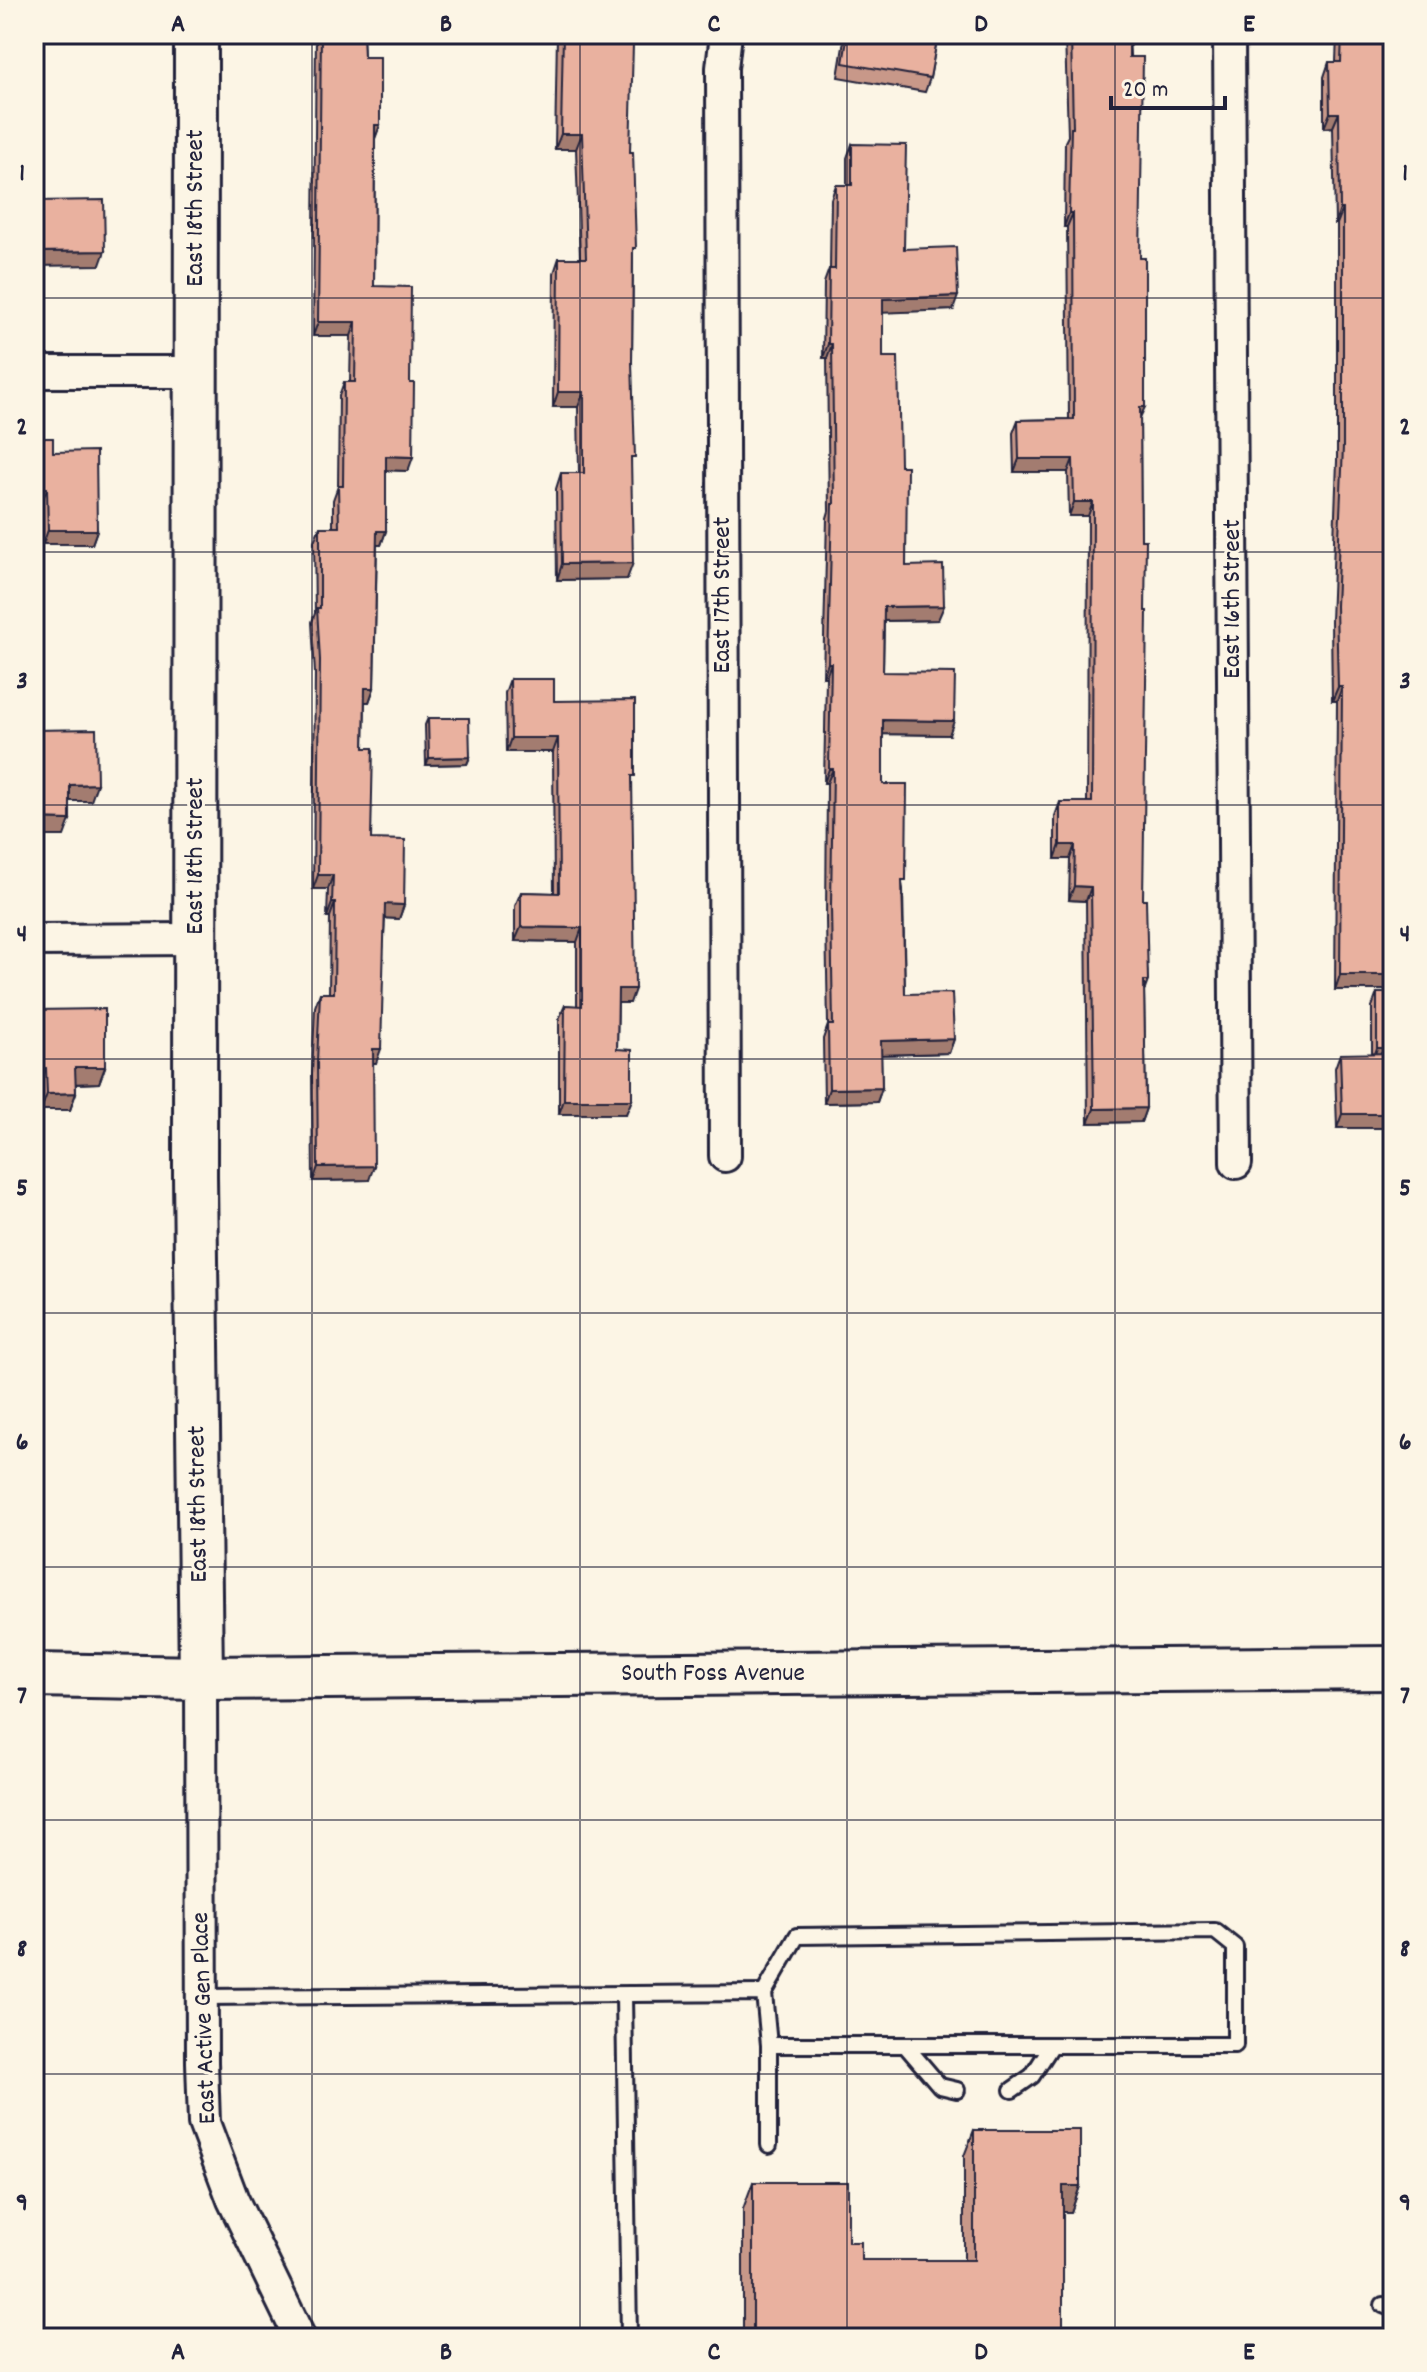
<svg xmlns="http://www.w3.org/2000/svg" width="1427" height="2372" font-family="Dekko,sans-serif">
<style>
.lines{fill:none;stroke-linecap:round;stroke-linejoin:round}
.lane-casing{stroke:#22223b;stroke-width:20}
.street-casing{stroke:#22223b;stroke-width:36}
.secondary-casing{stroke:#22223b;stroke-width:48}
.lane{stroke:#fcf5e5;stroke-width:14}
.street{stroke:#fcf5e5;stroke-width:30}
.secondary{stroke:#fcf5e5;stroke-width:42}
.wall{fill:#c89889;stroke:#22223b;stroke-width:2}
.shaded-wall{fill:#a37c6f;stroke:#22223b;stroke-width:2}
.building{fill:#e9b19f;stroke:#22223b;stroke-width:2}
.grid{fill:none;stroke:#22223b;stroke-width:2;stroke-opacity:0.55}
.labels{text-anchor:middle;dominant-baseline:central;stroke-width:6;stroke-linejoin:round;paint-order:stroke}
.street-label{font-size:26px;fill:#22223b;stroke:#fcf5e5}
.neatline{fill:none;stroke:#22223b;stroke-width:3}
.grid-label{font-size:26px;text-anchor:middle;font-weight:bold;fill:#22223b}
</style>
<rect width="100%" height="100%" fill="#fcf5e5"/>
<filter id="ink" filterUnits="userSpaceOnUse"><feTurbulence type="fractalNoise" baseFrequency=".0125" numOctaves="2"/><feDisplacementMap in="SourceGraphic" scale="16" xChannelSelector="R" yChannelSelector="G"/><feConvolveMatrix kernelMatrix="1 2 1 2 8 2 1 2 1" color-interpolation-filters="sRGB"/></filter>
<g filter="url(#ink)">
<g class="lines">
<defs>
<g id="lane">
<polyline points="764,1993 797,1936 1215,1931 1235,1947 1235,2045 769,2045"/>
<polyline points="624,1995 629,2338"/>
<polyline points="202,1997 764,1993 769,2045 769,2145"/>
<polyline points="905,2045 940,2086 957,2090"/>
<polyline points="1012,2090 1032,2076 1052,2045"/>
<polyline points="1391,2172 1393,2173"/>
<polyline points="1383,2305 1393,2309"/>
</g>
<g id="street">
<polyline points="1229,34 1236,1163"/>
<polyline points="34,372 196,372"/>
<polyline points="34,940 196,939"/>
<polyline points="725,1156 722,68 726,34"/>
<polyline points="201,1678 202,2062 204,2123 233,2200 300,2338"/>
</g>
<g id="secondary">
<polyline points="196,34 195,1176 201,1678"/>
<polyline points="34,1675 201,1678 1393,1668"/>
</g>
</defs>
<!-- lane casing -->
<use href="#lane" class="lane-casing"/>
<!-- street casing -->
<use href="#street" class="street-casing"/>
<!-- secondary casing -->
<use href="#secondary" class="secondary-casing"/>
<!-- lane -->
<use href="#lane" class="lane"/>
<!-- street -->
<use href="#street" class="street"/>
<!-- secondary -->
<use href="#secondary" class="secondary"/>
</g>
<!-- wall -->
<g class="wall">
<polygon points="316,34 363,34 364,57 380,125 375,138 374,286 408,471 386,470 386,531 381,545 377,545 374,688 369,702 365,702 364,748 371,839 404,905 399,919 385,918 376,1063 373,1063 369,1180 313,1181 312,1075 315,1007 320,993 329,993 330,917 327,917 328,889 313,889 315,674 312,622 315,613 314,541 320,527 333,527 333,500 338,486 339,396 344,382 350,382 351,336 313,336"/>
<polygon points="557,34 626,34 624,44 630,152 633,257 631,466 627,579 557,580 556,489 561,473 579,473 578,407 553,407 554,273 559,258 580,258 576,149 555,149"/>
<polygon points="845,34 938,34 930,78 925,92 838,77"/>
<polygon points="1065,34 1129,34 1140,258 1140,420 1143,900 1148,981 1144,992 1146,1108 1141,1122 1088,1123 1086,901 1069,900 1070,859 1055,859 1055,816 1060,802 1087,802 1088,516 1069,516 1068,472 1014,472 1013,433 1018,420 1069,419 1067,227 1064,227 1065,142 1068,136"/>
<polygon points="1337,34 1393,34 1389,990 1335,990 1337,701 1332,701 1331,621 1337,461 1337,224 1335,224 1333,127 1324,128 1324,77 1329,62 1336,62"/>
<polygon points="852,144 904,249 953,310 883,312 883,357 900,466 906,566 938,620 884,621 883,672 949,735 883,734 883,784 903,889 905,994 954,1039 949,1053 881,1055 882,1088 877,1102 824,1103 823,1039 828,1025 826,920 827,783 824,783 826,677 823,677 827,518 829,511 827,358 823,358 824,283 829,269 830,269 831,199 836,185 847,185 847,158"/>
<polygon points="34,438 53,452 97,530 92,544 43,544 42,502 34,502"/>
<polygon points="510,679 554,701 632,784 630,1003 618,1003 617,1049 626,1114 559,1114 559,1019 565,1005 577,1006 577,942 515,941 515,906 521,892 554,893 553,752 506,752 505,693"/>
<polygon points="428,718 470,757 467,764 426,765 425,725"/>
<polygon points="1377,993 1393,1128 1337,1128 1335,1068 1340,1054 1372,1054 1372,1007"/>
<polygon points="34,1010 105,1067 99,1083 76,1084 76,1093 70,1110 41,1110 40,1085 34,1085"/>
<polygon points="974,2130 1080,2186 1071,2212 1063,2212 1063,2333 1061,2338 743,2338 743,2209 753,2182 848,2242 861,2260 964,2260 964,2156"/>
</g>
<!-- shaded-wall -->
<g class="shaded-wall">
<polygon points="1330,113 1339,113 1333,127 1324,128"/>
<polygon points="375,125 380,125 375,139"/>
<polygon points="561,134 582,134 576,149 555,149"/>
<polygon points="1340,209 1343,209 1337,224 1335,224"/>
<polygon points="1069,213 1073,213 1067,227 1064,227"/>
<polygon points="105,251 100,265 34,266 34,252"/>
<polygon points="958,296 953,310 878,313 883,299"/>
<polygon points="318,322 356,322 351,336 313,336"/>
<polygon points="828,344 832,344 827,358 823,358"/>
<polygon points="558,392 584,392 578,407 553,407"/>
<polygon points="1140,407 1145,407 1139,420"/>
<polygon points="386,456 413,457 408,471 380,470"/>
<polygon points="1019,459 1073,459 1068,472 1014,472"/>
<polygon points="34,488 47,488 42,502 34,502"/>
<polygon points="1074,502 1093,502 1088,516 1069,516"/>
<polygon points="48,530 97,530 92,544 43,544"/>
<polygon points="377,531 386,531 381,545 372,545"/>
<polygon points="633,563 627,579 557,580 562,564"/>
<polygon points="944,606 938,620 879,621 884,607"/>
<polygon points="828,663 831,663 826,677 823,677"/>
<polygon points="1338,687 1342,687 1337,701 1332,701"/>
<polygon points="365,688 374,688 369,702 360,702"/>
<polygon points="883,720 954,721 949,735 878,734"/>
<polygon points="511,738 558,738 553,752 506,752"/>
<polygon points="470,757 467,764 426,765 429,758"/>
<polygon points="829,769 833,769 827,783 824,783"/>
<polygon points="97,784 91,801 64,801 70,785"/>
<polygon points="34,819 70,820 64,836 34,836"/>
<polygon points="1060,845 1075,845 1070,859 1055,859"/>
<polygon points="318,875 333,875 328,889 313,889"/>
<polygon points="1074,886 1091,887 1086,901 1069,900"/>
<polygon points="332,903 335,903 330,917 327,917"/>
<polygon points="385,904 404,905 399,919 380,918"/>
<polygon points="521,927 582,928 577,942 515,941"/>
<polygon points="1340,975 1393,975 1393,979 1389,990 1335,990"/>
<polygon points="618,989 635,989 630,1003 613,1003"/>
<polygon points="954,1039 949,1053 876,1055 881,1041"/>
<polygon points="1377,1048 1393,1048 1393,1062 1372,1062"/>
<polygon points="373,1049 381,1049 376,1063 368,1063"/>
<polygon points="75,1067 105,1067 99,1083 69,1084"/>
<polygon points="34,1068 46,1068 40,1085 34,1085"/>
<polygon points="882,1088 877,1102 824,1103 829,1089"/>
<polygon points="76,1093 70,1110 41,1110 47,1094"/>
<polygon points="564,1100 632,1100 626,1114 559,1114"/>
<polygon points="1146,1108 1141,1122 1088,1123 1094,1109"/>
<polygon points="1342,1114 1393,1114 1393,1128 1337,1128"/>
<polygon points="374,1166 369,1180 313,1181 318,1167"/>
<polygon points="1063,2186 1080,2186 1071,2212 1053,2212"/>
<polygon points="753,2331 787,2331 784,2338 750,2338"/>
<polygon points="1051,2333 1063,2333 1061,2338 1049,2338"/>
</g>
<!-- building -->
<g class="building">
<polygon points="321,34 363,34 364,57 380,57 380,125 375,125 374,286 411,287 410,383 414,383 413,457 386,456 386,531 377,531 374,688 365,688 364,748 373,748 371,839 405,840 404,905 385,904 381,1049 373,1049 374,1166 318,1167 317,1062 320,993 334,993 335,903 332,903 333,875 318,875 320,660 317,608 320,608 320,527 339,527 338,486 343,486 344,382 355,382 356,322 318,322"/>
<polygon points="563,34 626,34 624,44 633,44 630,152 633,152 636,248 633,248 632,362 635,457 631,457 633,563 562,564 561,473 584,473 584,392 558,392 559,258 586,258 582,134 561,134"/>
<polygon points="848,34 938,34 930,78 843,63"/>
<polygon points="1071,34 1129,34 1129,57 1143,57 1140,258 1145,258 1145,407 1140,407 1141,540 1146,540 1145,611 1147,611 1143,900 1146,900 1148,981 1144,981 1146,1108 1094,1109 1091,887 1074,886 1075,845 1060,845 1060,802 1092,802 1093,502 1074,502 1073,459 1019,459 1018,420 1074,419 1073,213 1069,213 1071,128 1073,128"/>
<polygon points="1342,34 1393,34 1393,975 1340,975 1342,687 1338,687 1336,606 1343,447 1343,209 1340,209 1339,113 1330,113 1329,62 1341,62"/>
<polygon points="852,144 906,145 904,249 956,247 958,296 883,299 883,357 898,357 900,466 907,466 906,566 943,565 944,606 884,607 883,672 955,673 954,721 883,720 883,784 907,784 906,880 902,880 905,994 952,993 954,1039 881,1041 882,1088 829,1089 828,1025 833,1025 831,906 833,769 829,769 831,663 828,663 832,504 834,504 832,344 828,344 829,269 835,269 836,185 852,185"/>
<polygon points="104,200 105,251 34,252 34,201"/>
<polygon points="34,438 53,438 53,452 96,451 97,530 48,530 47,488 34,488"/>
<polygon points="510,679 554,679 554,701 635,700 635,776 632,776 635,989 618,989 617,1049 632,1050 632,1100 564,1100 565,1005 582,1006 582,928 521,927 521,892 559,893 558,738 511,738"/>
<polygon points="428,718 469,718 470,757 429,758"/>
<polygon points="96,729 97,784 70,785 70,820 34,819 34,730"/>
<rect x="1377" y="993" width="16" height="55"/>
<polygon points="105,1009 105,1067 75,1067 76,1093 47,1094 46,1068 34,1068 34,1010"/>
<polygon points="1393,1053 1393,1114 1342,1114 1340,1054"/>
<polygon points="974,2130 1080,2130 1080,2186 1063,2186 1063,2333 1051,2333 1051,2338 787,2338 787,2331 753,2331 753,2182 848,2182 848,2242 861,2242 861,2260 974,2260"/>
</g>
</g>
<!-- grid -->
<path class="grid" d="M312 34V2338M580 34V2338M847 34V2338M1115 34V2338M34 298H1393M34 552H1393M34 805H1393M34 1059H1393M34 1313H1393M34 1567H1393M34 1820H1393M34 2074H1393"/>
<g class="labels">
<!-- street labels -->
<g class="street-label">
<text transform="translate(196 208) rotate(-90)">East 18th Street</text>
<text transform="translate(723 595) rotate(-90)">East 17th Street</text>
<text transform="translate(1233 599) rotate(-90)">East 16th Street</text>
<text transform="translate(196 856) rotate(-90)">East 18th Street</text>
<text transform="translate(199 1504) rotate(-91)">East 18th Street</text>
<text x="713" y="1674">South Foss Avenue</text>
<text transform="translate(205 2018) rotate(-92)">East Active Gen Place</text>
</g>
</g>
<!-- margin -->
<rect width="1427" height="2372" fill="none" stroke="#fcf5e5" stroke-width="88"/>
<!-- scale -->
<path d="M1111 96v12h114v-12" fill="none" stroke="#22223b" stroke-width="4"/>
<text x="1123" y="96" font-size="24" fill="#22223b" stroke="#fcf5e5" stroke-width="6" paint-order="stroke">20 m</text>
<rect x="44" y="44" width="1339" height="2284" class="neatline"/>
<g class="grid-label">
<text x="178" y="31">A</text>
<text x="446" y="31">B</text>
<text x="714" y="31">C</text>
<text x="981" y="31">D</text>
<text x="1249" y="31">E</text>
<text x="22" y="180">1</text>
<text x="1405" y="180">1</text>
<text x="22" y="434">2</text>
<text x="1405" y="434">2</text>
<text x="22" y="688">3</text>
<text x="1405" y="688">3</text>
<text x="22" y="941">4</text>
<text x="1405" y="941">4</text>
<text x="22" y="1195">5</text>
<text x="1405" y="1195">5</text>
<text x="22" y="1449">6</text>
<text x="1405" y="1449">6</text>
<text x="22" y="1703">7</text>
<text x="1405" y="1703">7</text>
<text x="22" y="1956">8</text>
<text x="1405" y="1956">8</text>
<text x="22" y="2210">9</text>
<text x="1405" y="2210">9</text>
<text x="178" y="2359">A</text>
<text x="446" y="2359">B</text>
<text x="714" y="2359">C</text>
<text x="981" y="2359">D</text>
<text x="1249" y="2359">E</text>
</g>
</svg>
